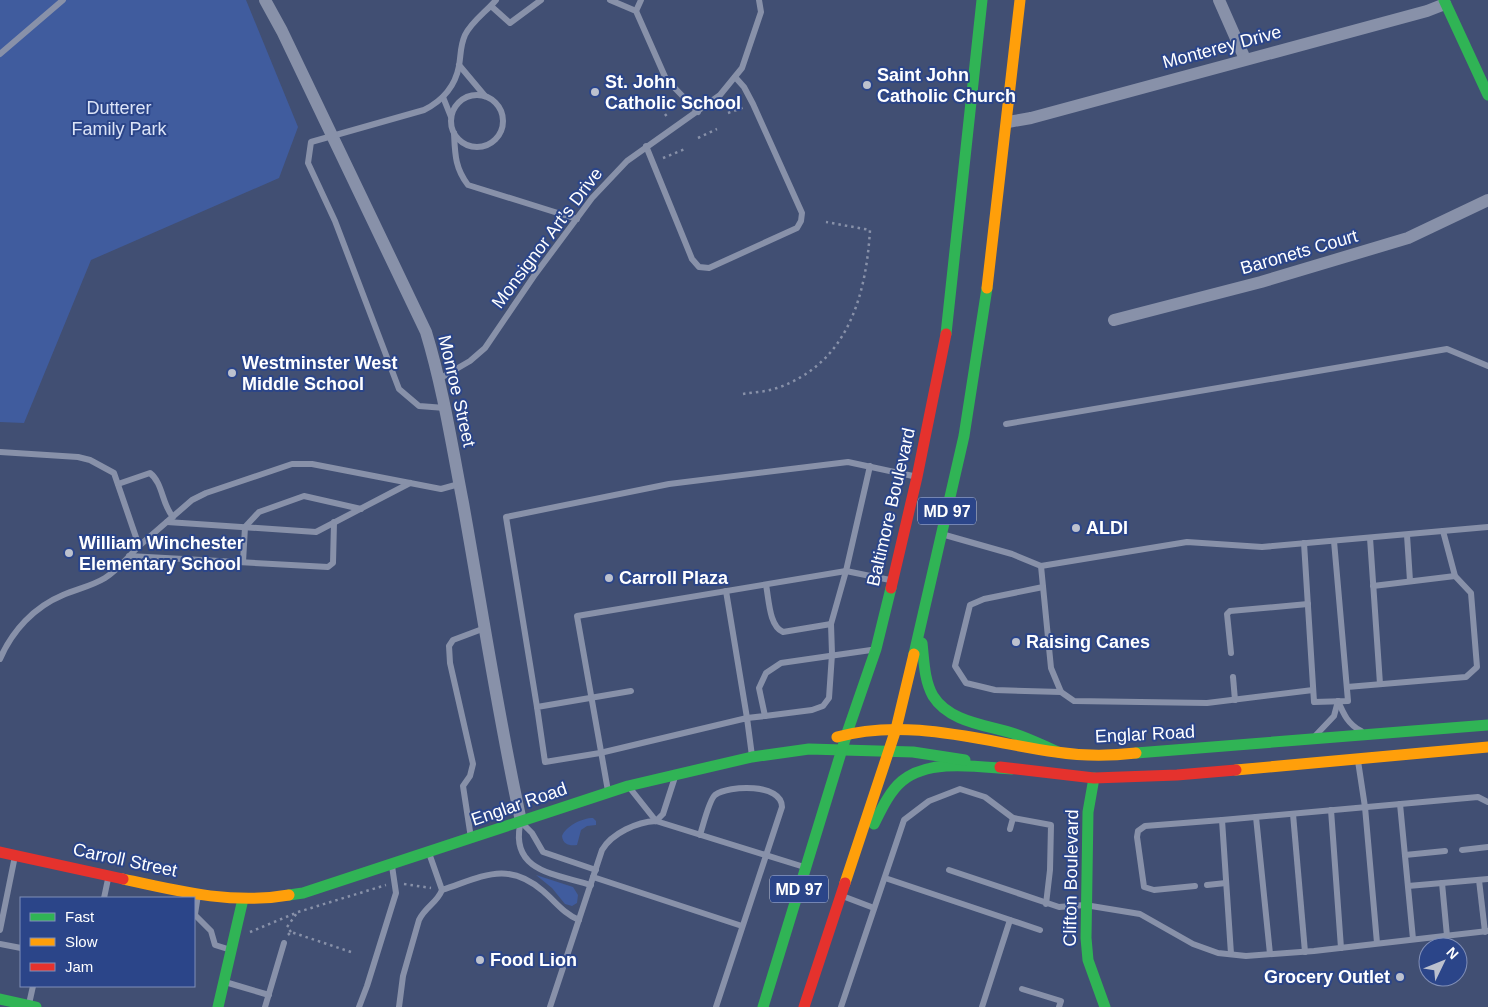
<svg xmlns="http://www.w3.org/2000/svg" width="1488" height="1007" font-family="Arial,sans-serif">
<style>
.green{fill:#405c9e}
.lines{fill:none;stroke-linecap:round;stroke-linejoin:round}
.path{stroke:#8891a9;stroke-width:2.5;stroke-dasharray:2.5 4;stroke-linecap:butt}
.lane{stroke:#8891a9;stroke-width:6}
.street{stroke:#8891a9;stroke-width:12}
.fast{stroke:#30b455;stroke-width:11}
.slow{stroke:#ff9f0a;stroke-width:11}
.jam{stroke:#e5322d;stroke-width:11}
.poi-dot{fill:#bcc1ce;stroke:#2b4589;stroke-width:2}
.labels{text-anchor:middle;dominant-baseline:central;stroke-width:4;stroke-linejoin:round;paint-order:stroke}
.shield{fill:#2b4589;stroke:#bfc7dc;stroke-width:1}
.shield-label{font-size:16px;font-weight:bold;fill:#fff}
.street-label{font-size:18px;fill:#fff;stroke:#2b4589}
.poi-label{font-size:18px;font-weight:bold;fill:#fff;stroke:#2b4589;text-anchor:start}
.park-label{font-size:18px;fill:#dce4f7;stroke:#2b4589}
</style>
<rect width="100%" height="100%" fill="#414f73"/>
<!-- green -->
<g class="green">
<polygon points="0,0 246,0 298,127 279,178 91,260 24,423 0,422"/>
<path d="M593 818 596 821V825L587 826 581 830 577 845C570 846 563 845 562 836 566 826 582 818 593 818Z"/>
<polygon points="536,875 573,887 578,895 577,903 572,906 565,904 552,888"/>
</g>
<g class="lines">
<!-- path -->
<g class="path">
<polyline points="728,113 745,107"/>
<polyline points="665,114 668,118"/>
<polyline points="698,138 717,129"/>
<polyline points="663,158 685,149"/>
<path d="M743 394C754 392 766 392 777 388 847 364 866 297 870 230L826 222"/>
<polyline points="404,884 431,888"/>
<polyline points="250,932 298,912 386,885"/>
<polyline points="291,932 287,927 297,913"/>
<polyline points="288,935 291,932 351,952"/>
</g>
<!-- lane -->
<g class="lane">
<polyline points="610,0 636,11 666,79 698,112"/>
<polyline points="491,6 510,23 541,0"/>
<polyline points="636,11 641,0"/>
<polyline points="0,54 63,0"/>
<polyline points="459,65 485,96"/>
<circle cx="477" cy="121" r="26"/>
<polyline points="443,97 451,117"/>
<path d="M454 133C455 154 455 168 468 185L577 219"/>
<polyline points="646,146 692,259 699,267 709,268 797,228 801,221 802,213 753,104 744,87 735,77"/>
<polyline points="439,379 470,361 485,348 534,276 592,198 627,161 720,95 742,68 761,12 759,0"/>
<path d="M445 408 419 406 399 389 335 221 308 163 311 142 424 110C442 101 455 87 459 66 461 55 460 46 465 35 472 21 486 12 496 0"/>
<polyline points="1006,424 1447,349 1488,366"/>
<path d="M0 452 78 457 90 460 114 473 139 546C128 557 118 570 105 578 92 586 77 589 63 595 34 607 12 631 0 659"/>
<path d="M118 484 150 473C163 483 162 505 173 517"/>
<polyline points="167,522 316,532 410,483"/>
<polyline points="945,535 1012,554 1041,566 1187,542 1262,547 1488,527"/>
<polyline points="1407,535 1410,581"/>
<polyline points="1370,538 1380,684"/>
<polyline points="1304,543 1314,702 1348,701 1334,541"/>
<polyline points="139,546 192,500 206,493 292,464 312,464 441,489 459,484"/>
<polyline points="129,556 328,567 333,563 334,522"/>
<polyline points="243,562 245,527 259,512 304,496 361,509"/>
<polyline points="1041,566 1051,668 1061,692 1074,701 1207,703 1313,690"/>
<path d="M766 585C769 599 769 626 783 632L831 624"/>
<polyline points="1373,586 1455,576"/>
<polyline points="1043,587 984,599 970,605 955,666 966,683 995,690 1061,692"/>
<polyline points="726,591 747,718 765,716 759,688 766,673 781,663 871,650"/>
<polyline points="1231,653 1227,614 1230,611 1308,604"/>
<polyline points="1233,677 1235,700"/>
<polyline points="1347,687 1466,677 1477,667 1471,593 1455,576 1443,531"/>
<polyline points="631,691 537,707 545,762 600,753 747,718 752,756"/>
<path d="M1338 701C1344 715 1348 724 1361 731"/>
<polyline points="537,707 506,517 669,484 848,462 913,476"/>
<polyline points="765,716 812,710 823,706 829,698 832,654 831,624 846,571 870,466"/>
<polyline points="1316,735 1334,716 1338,701"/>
<polyline points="1358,761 1365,807 1377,943"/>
<polyline points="629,787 656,821"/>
<polyline points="608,791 577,616 846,571 890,580"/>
<polyline points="1400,804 1413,939"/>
<polyline points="1331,810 1341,948"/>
<polyline points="1293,814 1305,952"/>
<polyline points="1256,817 1270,954"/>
<polyline points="656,821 663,814 675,777"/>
<polyline points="521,822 532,833 543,852 596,870"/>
<path d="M520 825C511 872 556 874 591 885"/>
<polyline points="1010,829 1013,818"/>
<path d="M700 835C703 826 709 800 715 795 729 785 782 783 782 807L716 1007"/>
<polyline points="471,838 463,786 470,776 473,764 450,663 449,646 453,640 485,628"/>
<polyline points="1462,850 1488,847"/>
<polyline points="1405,855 1445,851"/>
<polyline points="949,870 1059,907 1085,905 1140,914 1193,944 1218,953 1246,956 1314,951 1488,931"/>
<polyline points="593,877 742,926"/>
<polyline points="885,878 1040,930"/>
<polyline points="1479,880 1485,932"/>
<polyline points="1442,883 1447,936"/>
<polyline points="1207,885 1226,883"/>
<polyline points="1195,886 1154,890 1144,887 1137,837 1138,831 1145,826 1222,820"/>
<polyline points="1408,886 1488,879"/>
<path d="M442 890C482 877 507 860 543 891 556 902 563 913 579 920"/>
<polyline points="845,897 874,908"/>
<polyline points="104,898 108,879"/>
<polyline points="194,914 211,931 215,945 231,950"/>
<polyline points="195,914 198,895"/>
<polyline points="0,930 15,856"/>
<polyline points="0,944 21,948"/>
<polyline points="1231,954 1222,820 1478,797 1488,802"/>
<polyline points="225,982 269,995"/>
<polyline points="1022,989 1061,1001 1059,1007"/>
<polyline points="29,1004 33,986"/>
<polyline points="265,1007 284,943"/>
<polyline points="359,1007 367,986 396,893 392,866"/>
<path d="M399 1007 403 976 419 920C425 907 437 903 442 890L429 853"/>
<path d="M550 1007 602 850C612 833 637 822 656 821L801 866"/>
<polyline points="841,1007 904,820 929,801 960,789 985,797 1013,818 1051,825 1050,870 1046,904"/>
<polyline points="982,1007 1010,920"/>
</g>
<!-- street -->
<g class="street">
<path d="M265 0 282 31 426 332C443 388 452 446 463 503 482 609 498 716 521 821"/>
<polyline points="1219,0 1245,59"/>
<polyline points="1008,122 1031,118 1427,11 1445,4"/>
<polyline points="1114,320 1261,282 1408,238 1488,200"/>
</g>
<!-- fast -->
<g class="fast">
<polyline points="1444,0 1488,95"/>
<polyline points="946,334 982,0"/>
<path d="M922 643C924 660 924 680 933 696 950 723 988 725 1015 734 1030 739 1044 746 1058 752"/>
<polyline points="914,654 964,436 987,288"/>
<polyline points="1136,753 1488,725"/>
<polyline points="1094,778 1088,812 1086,938 1088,960 1105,1007"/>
<path d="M874 824C881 810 889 792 902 781 930 758 979 767 1012 769"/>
<polyline points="289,895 303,893 628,786 752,757 809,749 913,752 965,760"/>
<polyline points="0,999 36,1007"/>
<polyline points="218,1007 243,899"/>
<polyline points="763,1007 847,733 876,649 891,588"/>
</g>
<!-- slow -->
<g class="slow">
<polyline points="987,288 1020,0"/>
<path d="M837 737C909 717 984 742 1056 752 1082 756 1110 756 1136 753"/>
<polyline points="1236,770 1488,747"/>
<path d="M123 879C177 891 233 905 289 895"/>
<polyline points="845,883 896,729 914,654"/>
</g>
<!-- jam -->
<g class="jam">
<polyline points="891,588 917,477 946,334"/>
<polyline points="1000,767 1094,778 1177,775 1236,770"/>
<polyline points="0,852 123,879"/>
<polyline points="804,1007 845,883"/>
</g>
</g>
<!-- markers -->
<g class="poi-dot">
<circle cx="867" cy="85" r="5"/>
<circle cx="595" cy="92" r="5"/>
<circle cx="232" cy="373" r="5"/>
<circle cx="1076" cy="528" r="5"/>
<circle cx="69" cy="553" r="5"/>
<circle cx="609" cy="578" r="5"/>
<circle cx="1016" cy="642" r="5"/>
<circle cx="480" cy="960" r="5"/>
<circle cx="1400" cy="977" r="5"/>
</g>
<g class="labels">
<!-- shield labels -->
<g class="shield">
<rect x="918" y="497.5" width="58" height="27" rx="4"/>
<rect x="770" y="875.5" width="58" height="27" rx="4"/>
</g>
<g class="shield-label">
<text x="947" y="511">MD 97</text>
<text x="799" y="889">MD 97</text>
</g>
<!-- street labels -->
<g class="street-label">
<text transform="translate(1222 47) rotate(-15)">Monterey Drive</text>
<text transform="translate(547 238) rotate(-53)">Monsignor Art’s Drive</text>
<text transform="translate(1299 252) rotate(-16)">Baronets Court</text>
<text transform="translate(457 391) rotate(77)">Monroe Street</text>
<text transform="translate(891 507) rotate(-77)">Baltimore Boulevard</text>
<text transform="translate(1145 734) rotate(-3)">Englar Road</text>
<text transform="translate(519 804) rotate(-19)">Englar Road</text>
<text transform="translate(125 860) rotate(12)">Carroll Street</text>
<text transform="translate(1071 878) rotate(-89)">Clifton Boulevard</text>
</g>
<!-- poi labels -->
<g class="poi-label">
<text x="877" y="75">Saint John<tspan x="877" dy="21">Catholic Church</tspan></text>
<text x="605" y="82">St. John<tspan x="605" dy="21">Catholic School</tspan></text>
<text x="242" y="363">Westminster West<tspan x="242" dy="21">Middle School</tspan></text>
<text x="1086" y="528">ALDI</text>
<text x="79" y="543">William Winchester<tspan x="79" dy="21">Elementary School</tspan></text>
<text x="619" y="578">Carroll Plaza</text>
<text x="1026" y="642">Raising Canes</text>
<text x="490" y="960">Food Lion</text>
<text x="1390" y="977" text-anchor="end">Grocery Outlet</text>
</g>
<!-- park labels -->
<g class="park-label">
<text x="119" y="108">Dutterer<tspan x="119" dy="21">Family Park</tspan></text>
</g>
</g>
<!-- legend -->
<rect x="20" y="897" width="175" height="90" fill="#2b4589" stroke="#808fb8"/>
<rect x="30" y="913" width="25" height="8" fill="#30b455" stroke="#808fb8"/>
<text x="65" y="922" font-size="15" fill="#ffffff">Fast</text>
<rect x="30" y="938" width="25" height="8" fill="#ff9f0a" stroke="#808fb8"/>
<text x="65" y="947" font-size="15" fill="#ffffff">Slow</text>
<rect x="30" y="963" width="25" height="8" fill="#e5322d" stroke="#808fb8"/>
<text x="65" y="972" font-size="15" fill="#ffffff">Jam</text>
<!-- north arrow -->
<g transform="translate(1443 962) rotate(47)"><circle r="24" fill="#2b4589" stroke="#808fb8"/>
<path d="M0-4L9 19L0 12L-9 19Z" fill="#bcc1ce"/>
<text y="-8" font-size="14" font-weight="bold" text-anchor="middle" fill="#ffffff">N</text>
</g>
</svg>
